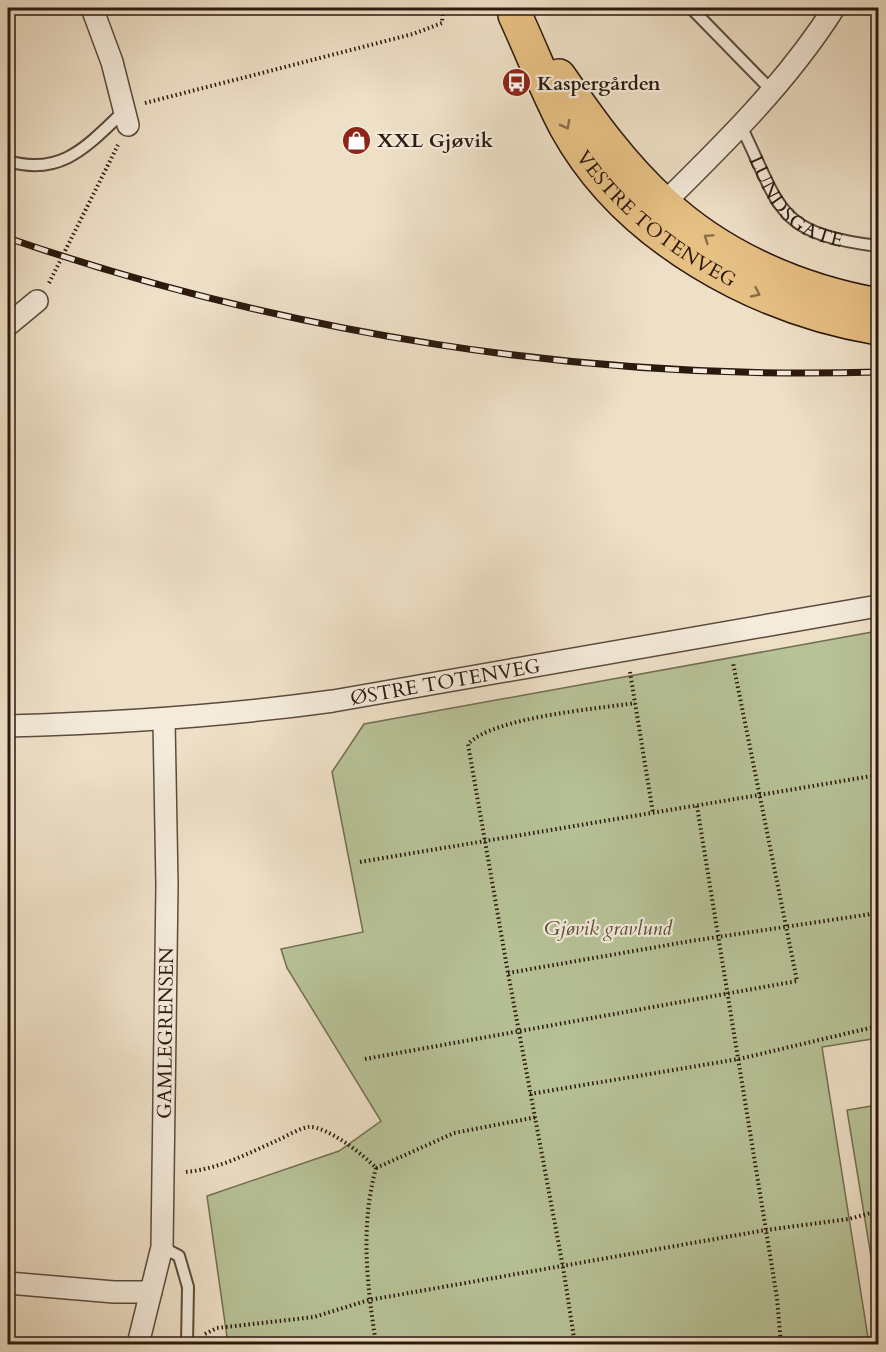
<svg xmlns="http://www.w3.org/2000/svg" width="886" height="1352" font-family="Cardo,serif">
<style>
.green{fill:#b7c297;stroke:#726e52;stroke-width:1.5}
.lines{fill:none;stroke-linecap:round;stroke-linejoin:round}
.lane-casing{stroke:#5c4b3c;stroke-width:14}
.street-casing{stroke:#5c4b3c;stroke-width:24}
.primary-casing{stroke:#2c190e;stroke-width:36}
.path{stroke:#2c190e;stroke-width:4;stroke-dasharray:1.5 3;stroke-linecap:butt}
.lane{stroke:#f4ebdb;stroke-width:10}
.street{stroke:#f4ebdb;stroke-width:21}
.primary{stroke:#e7c084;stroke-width:33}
.rail-casing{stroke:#2c190e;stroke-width:7}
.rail{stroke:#f4ebdb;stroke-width:4.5;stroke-dasharray:14;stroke-linecap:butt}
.oneway{stroke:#8a6c49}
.labels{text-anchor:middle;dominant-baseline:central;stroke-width:4.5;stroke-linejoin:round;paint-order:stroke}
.poi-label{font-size:20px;font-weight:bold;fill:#2c190e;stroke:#f4ebdb;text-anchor:start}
.street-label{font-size:20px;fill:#2c190e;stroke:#f4ebdb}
.park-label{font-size:20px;font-style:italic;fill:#564c37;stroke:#f4ebdb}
</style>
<rect width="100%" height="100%" fill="#eee0c7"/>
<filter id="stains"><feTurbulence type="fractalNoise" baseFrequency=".00333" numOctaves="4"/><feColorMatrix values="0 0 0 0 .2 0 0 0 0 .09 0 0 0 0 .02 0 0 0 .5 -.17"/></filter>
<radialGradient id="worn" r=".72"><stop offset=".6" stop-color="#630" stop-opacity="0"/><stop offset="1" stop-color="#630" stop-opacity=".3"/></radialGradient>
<!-- green -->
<g class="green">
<polygon points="878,631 878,1038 822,1047 869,1344 228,1344 207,1196 339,1151 381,1121 287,968 281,949 363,932 332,772 364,724"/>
<polygon points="878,1105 878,1299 847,1110"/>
</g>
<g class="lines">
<defs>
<g id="lane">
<polyline points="691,8 772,91"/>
<path id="s1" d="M740 124C782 209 774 233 878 246"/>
<path d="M8 161C62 177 88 145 124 111"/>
<polyline points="162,1247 179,1256 188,1287 187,1344"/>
</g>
<g id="street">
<polyline points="92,8 112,62 128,125"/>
<path d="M663 204C725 143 788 81 834 8"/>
<polyline points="8,325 37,301"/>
<path id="s2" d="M8 726C117 723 225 716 333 701L878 606"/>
<polyline points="8,1283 114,1292 151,1292"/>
<path id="s3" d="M138 1344 162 1247 167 885 164 720"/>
</g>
<g id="primary">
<path id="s4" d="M515 15C532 52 547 91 566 127 627 238 758 308 878 328"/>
<path d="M559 76C590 121 622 166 663 203 722 258 800 291 878 305"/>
</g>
</defs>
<!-- lane casing -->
<use href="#lane" class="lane-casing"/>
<!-- street casing -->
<use href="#street" class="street-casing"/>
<!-- primary casing -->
<use href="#primary" class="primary-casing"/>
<!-- path -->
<g class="path">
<polyline points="145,103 413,34 442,23 443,8"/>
<polyline points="49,283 118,145"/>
<polyline points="630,672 653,813"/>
<polyline points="697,806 777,1298 781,1344"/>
<polyline points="360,862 878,775"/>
<polyline points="508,973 691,941 878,913"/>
<polyline points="365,1059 797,981 733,663"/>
<polyline points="530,1094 739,1059 878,1026"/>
<polyline points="376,1168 454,1133 537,1117"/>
<path d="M186 1172C219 1169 249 1153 278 1140 287 1136 300 1128 309 1127 327 1126 364 1155 376 1168 360 1227 367 1284 376 1344"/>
<polyline points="205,1334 217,1328 314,1317 369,1300 766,1230 849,1219 878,1211"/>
<path d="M575 1344 563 1267 508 973 468 744C494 717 596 709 635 703"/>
</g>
<!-- lane -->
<use href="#lane" class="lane"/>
<!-- street -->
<use href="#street" class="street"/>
<!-- primary -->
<use href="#primary" class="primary"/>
<defs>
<path id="rail" d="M8 238C287 334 582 381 878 372"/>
</defs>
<!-- rail casing -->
<use href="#rail" class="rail-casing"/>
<!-- rail -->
<use href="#rail" class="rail"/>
</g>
<!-- one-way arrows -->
<defs><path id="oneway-chevron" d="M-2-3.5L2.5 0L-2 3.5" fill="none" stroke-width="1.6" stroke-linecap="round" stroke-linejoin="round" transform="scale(1.5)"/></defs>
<g class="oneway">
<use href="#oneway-chevron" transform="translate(566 125) rotate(62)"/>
<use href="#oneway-chevron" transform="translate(708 238) rotate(-145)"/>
<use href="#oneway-chevron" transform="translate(756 293) rotate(25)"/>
</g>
<!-- icons -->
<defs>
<symbol id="bus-disc" viewBox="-11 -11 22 22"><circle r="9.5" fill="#8f2418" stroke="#f4ebdb"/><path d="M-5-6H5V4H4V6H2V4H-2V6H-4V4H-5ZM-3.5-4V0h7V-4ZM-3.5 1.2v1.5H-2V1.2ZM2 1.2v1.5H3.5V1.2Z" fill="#fff"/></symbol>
<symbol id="shop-disc" viewBox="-11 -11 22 22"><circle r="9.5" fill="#8f2418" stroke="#f4ebdb"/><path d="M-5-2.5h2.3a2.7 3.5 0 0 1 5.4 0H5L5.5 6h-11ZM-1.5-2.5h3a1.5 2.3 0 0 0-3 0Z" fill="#fff"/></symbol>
</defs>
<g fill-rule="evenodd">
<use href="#bus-disc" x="500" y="66" width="33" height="33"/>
<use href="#shop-disc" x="340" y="124" width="33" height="33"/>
</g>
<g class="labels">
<!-- poi labels -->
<g class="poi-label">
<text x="537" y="83">Kaspergården</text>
<text x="377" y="140">XXL Gjøvik</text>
</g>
<!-- street labels -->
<g class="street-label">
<text stroke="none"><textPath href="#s1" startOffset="100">LUNDSGATE</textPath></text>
<text stroke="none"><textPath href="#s4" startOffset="254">VESTRE TOTENVEG</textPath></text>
<text stroke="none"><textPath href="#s2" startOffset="440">ØSTRE TOTENVEG</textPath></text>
<text stroke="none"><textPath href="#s3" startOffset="314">GAMLEGRENSEN</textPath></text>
</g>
<!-- park labels -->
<g class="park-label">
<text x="608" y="928">Gjøvik gravlund</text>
</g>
</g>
<!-- margin -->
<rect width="886" height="1352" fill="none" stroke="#eee0c7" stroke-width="30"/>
<rect x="9" y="9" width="868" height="1334" fill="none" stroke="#2c190e" stroke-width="3"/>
<rect x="15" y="15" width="856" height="1322" fill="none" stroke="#2c190e" stroke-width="1.5"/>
<rect width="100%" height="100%" filter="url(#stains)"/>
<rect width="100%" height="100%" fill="url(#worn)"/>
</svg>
